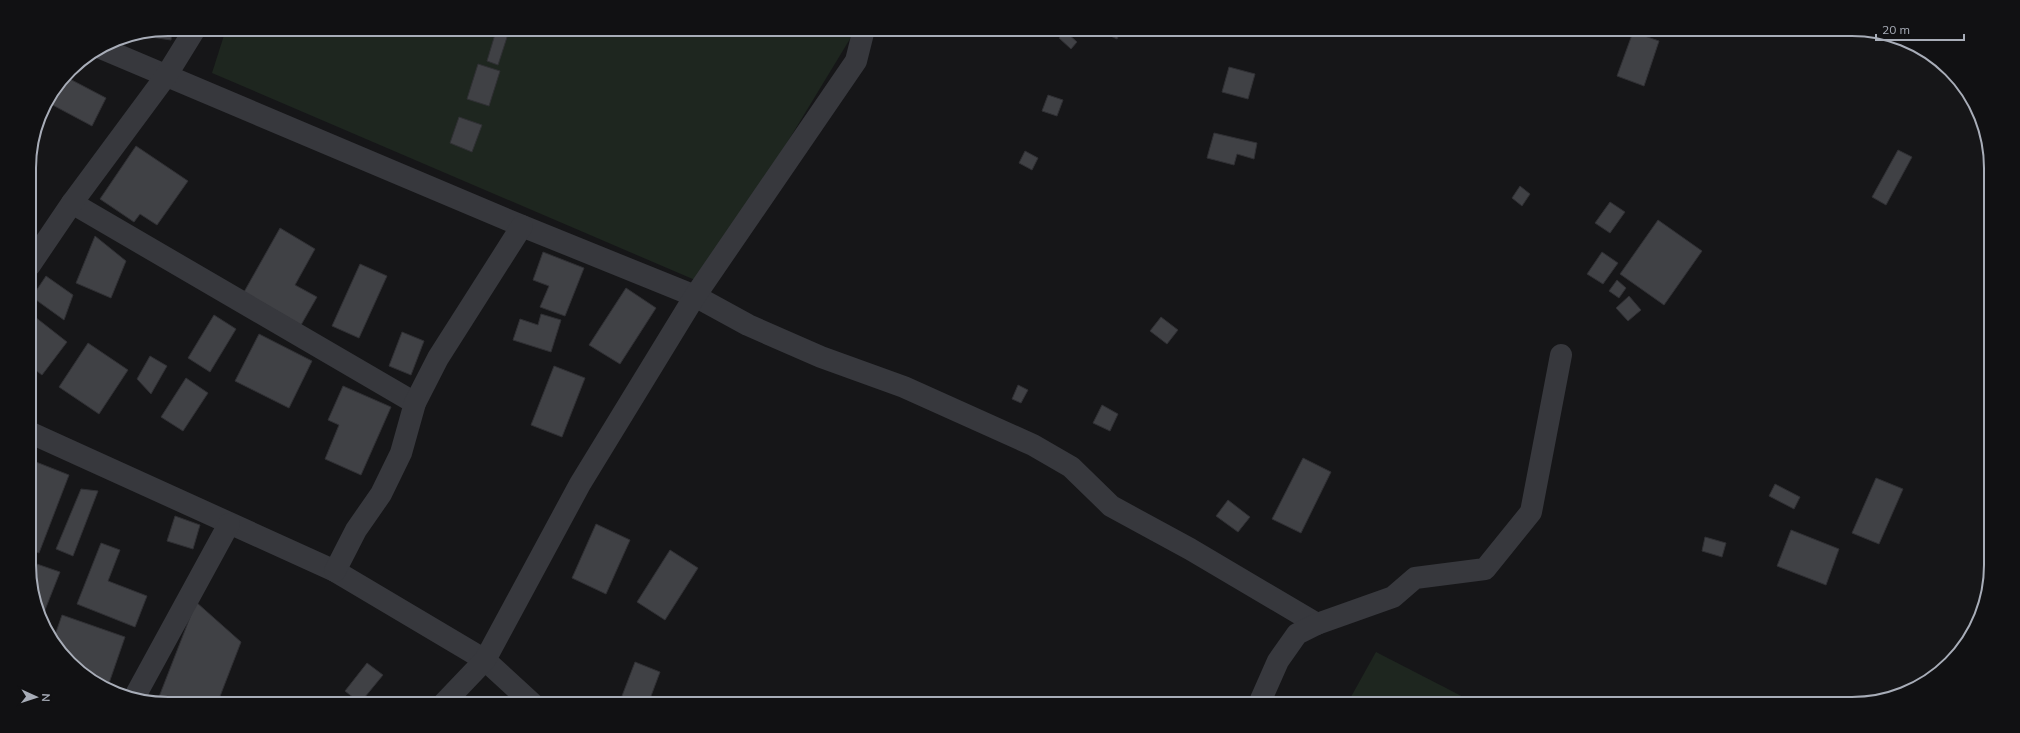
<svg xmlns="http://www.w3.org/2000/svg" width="2020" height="733" font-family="Mulish,sans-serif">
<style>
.green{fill:#1e261f}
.building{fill:#404145;stroke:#303034}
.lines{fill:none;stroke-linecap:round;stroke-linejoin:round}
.street{stroke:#37383d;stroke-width:22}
.rim{fill:none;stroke:#a8adb8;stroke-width:2}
</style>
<rect width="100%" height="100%" fill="#161618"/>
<!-- green -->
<g class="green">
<polygon points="226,29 856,29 702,283 212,73"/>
<polygon points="1376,652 1477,704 1347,704"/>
</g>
<!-- building -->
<g class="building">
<polygon points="168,29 172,29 171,40 137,35"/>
<polygon points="1106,29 1122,29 1117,39 1104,33"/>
<polygon points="496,31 508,34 498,65 487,61"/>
<polygon points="1065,31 1077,42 1071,49 1059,38"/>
<polygon points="1633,32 1659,41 1644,86 1617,76"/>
<polygon points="478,64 500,71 489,106 467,99"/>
<polygon points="1229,67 1255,74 1248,99 1222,92"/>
<polygon points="66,77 106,98 92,126 47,102"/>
<polygon points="1048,95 1063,100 1057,116 1042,111"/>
<polygon points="459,117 482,125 472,152 450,143"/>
<polygon points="1214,133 1257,143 1254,159 1237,154 1234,165 1207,158"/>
<polygon points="136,146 188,181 157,225 140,214 134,222 100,199"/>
<polygon points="1898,150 1912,157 1886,205 1872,197"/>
<polygon points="1025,151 1038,158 1032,170 1019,163"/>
<polygon points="1520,186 1530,194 1522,206 1512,198"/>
<polygon points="1610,202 1625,212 1610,233 1595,223"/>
<polygon points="1658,220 1702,251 1664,305 1620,274"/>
<polygon points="280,228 315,249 295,285 317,297 301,325 244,292"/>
<polygon points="95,236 126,261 111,298 76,283"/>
<polygon points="543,252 584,268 565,316 540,307 549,286 533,280"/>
<polygon points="1602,252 1618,263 1603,284 1587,274"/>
<polygon points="360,264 387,276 359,338 332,326"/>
<polygon points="46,276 73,295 64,320 32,297"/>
<polygon points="1617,280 1626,288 1619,298 1609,291"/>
<polygon points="626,288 656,308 620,364 589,345"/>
<polygon points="1629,296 1641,310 1628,321 1616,308"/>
<polygon points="30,313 67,342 42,375 30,366"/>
<polygon points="541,314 561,320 551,352 513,340 520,319 538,325"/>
<polygon points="214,315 236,329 210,372 188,358"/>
<polygon points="1161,317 1178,330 1167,344 1150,331"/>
<polygon points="402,332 424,341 411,375 389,366"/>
<polygon points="259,334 312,361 289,408 235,381"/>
<polygon points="88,343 128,370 99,414 59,387"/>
<polygon points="150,356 167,366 151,394 137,379"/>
<polygon points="554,366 585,378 562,437 531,425"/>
<polygon points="186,378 208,393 183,431 161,417"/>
<polygon points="1018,385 1028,390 1021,403 1012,399"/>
<polygon points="343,386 391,407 361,475 325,459 339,425 328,420"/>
<polygon points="1102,405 1118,414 1110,431 1093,423"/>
<polygon points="1303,458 1331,472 1301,533 1272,519"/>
<polygon points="31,460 69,475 39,553 31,550"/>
<polygon points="1876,478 1903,489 1879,544 1852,533"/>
<polygon points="1775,484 1800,497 1794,509 1769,496"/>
<polygon points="81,489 98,491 73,556 56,549"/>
<polygon points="1228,500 1250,517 1238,532 1216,516"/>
<polygon points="175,516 200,525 193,549 167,541"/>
<polygon points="596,524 630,540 606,594 572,578"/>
<polygon points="1791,530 1839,549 1826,585 1777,566"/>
<polygon points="1705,537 1726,543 1722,557 1702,551"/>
<polygon points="101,543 120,550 108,581 147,596 135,627 77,604"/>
<polygon points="670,550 698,568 665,620 637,602"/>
<polygon points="31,562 60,572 43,615 32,592"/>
<polygon points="196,602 241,642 217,704 168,704 157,702"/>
<polygon points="62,615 125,637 108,686 63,656 54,638"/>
<polygon points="635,662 660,672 648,704 642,704 622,696"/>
<polygon points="367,663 383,675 360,703 345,691"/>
</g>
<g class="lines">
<!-- street -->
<g class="street">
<polyline points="101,48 522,226 695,296 748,325 821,357 904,387 1033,445 1071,467 1111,506 1190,549 1317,624"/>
<polyline points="72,203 415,403"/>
<polyline points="30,265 72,203 166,76 195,29"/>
<polyline points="31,433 335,571 485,660 533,704"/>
<polyline points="335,571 356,530 381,494 401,453 415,403 438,358 522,226"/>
<polyline points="134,698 229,524"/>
<polyline points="443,704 485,660 580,484 695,296 856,61 864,29"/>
<polyline points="1259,704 1278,661 1297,634 1317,624 1393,597 1415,578 1485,569 1531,512 1561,355"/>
</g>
</g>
<!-- crop -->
<path d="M0 0H2020V733H0ZM168 36H1852A132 132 0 0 1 1984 168V565A132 132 0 0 1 1852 697H168A132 132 0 0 1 36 565V168A132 132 0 0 1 168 36Z" fill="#111113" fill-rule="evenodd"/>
<path class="rim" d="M168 36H1852A132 132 0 0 1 1984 168V565A132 132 0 0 1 1852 697H168A132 132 0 0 1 36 565V168A132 132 0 0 1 168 36Z"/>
<!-- north arrow -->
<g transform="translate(36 697) rotate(93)" stroke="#111113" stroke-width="3" paint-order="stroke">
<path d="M0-3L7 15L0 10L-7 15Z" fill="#a8adb8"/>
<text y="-6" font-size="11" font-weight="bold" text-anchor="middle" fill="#a8adb8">N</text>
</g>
<!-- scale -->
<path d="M1876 34v6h88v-6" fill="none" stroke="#a8adb8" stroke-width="2"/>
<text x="1882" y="34" font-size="12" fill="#a8adb8" stroke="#111113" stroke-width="3" paint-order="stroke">20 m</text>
</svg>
